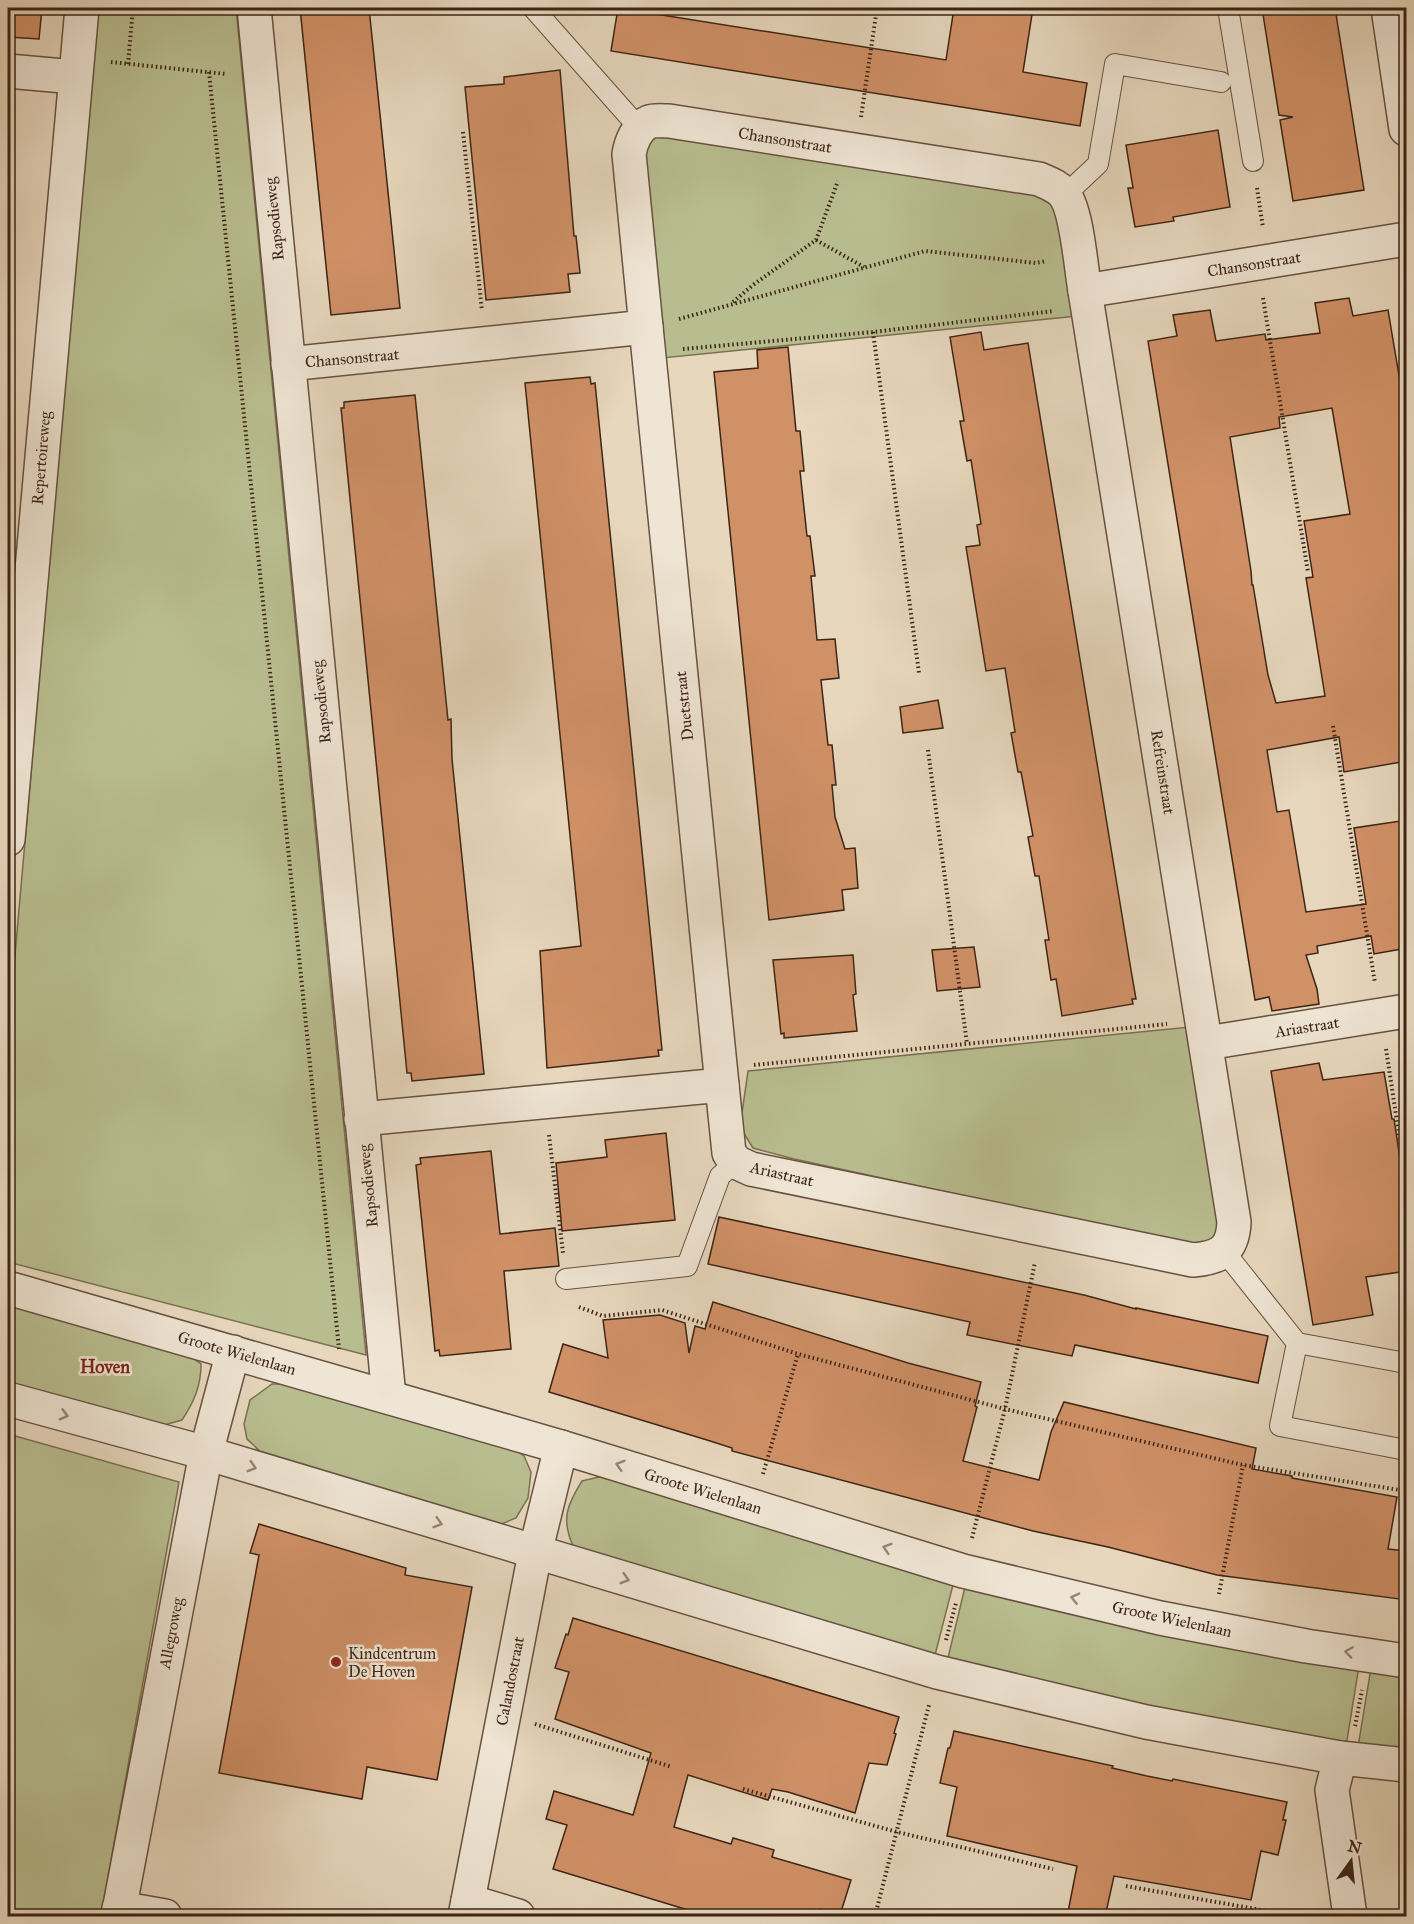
<svg xmlns="http://www.w3.org/2000/svg" width="1414" height="1924" font-family="'IM FELL Great Primer',serif">
<style>
.green{fill:#b8bd8f;stroke:#7a7052;stroke-width:1.5}
.building{fill:#d19167;stroke:#3d2416;stroke-width:1.5;fill-rule:evenodd}
.lines{fill:none;stroke-linecap:round;stroke-linejoin:round}
.service-casing{stroke:#685140;stroke-width:22}
.minor-casing{stroke:#685140;stroke-width:36}
.path{stroke:#3d2416;stroke-width:4;stroke-dasharray:1.5 3;stroke-linecap:butt}
.service{stroke:#efe5d4;stroke-width:20}
.minor{stroke:#efe5d4;stroke-width:33}
.oneway{stroke:#968475}
.poi-dot{fill:#8f2418;stroke:#efe5d4;stroke-width:2}
.labels{text-anchor:middle;dominant-baseline:central;stroke-width:5;stroke-linejoin:round;paint-order:stroke}
.street-label{font-size:16px;fill:#3d2416;stroke:#efe5d4}
.poi-label{font-size:16px;fill:#3d2416;stroke:#efe5d4;text-anchor:start}
.neighbourhood-label{font-size:18px;font-weight:bold;fill:#7a1f14;stroke:#efe5d4}
</style>
<rect width="100%" height="100%" fill="#e7d7bd"/>
<filter id="stains"><feTurbulence type="fractalNoise" baseFrequency=".00333" numOctaves="4"/><feColorMatrix values="0 0 0 0 .2 0 0 0 0 .09 0 0 0 0 .02 0 0 0 .5 -.17"/></filter>
<radialGradient id="worn" r=".72"><stop offset=".6" stop-color="#630" stop-opacity="0"/><stop offset="1" stop-color="#630" stop-opacity=".3"/></radialGradient>
<!-- green -->
<g class="green">
<polygon points="98,8 236,8 366,1355 8,1262 8,1035"/>
<polygon points="667,135 1043,194 1058,209 1077,316 662,358 641,153 650,139"/>
<polygon points="1190,1027 1222,1218 1214,1239 1201,1247 794,1159 753,1148 740,1127 748,1071"/>
<path d="M8 1300 177 1347 201 1364C201 1386 194 1402 182 1420L157 1427 8 1386Z"/>
<polygon points="272,1384 303,1384 512,1448 524,1456 531,1472 528,1498 516,1518 494,1527 265,1456 247,1439 244,1424 250,1400"/>
<polygon points="8,1434 179,1482 101,1916 8,1916"/>
<path d="M599 1477 610 1478 781 1532 954 1581 934 1659 573 1546C561 1519 567 1505 582 1481Z"/>
<polygon points="966,1583 1359,1666 1346,1746 1237,1725 947,1662"/>
<polygon points="1371,1668 1406,1671 1406,1752 1358,1747"/>
</g>
<!-- building -->
<g class="building">
<polygon points="8,8 42,8 39,39 8,37"/>
<polygon points="300,8 369,8 400,308 331,315"/>
<polygon points="618,8 946,60 954,8 1033,8 1023,72 1087,83 1080,126 611,51"/>
<polygon points="1262,8 1328,8 1329,14 1336,14 1364,190 1293,201 1280,120 1293,117 1279,115"/>
<polygon points="560,70 574,236 576,236 580,273 568,274 570,292 486,300 465,87 504,84 504,77"/>
<polygon points="1218,130 1230,207 1173,217 1174,221 1135,227 1128,188 1133,188 1126,145"/>
<path d="M1349 298 1353 316 1388 310 1407 423V761L1344 772 1339 737 1267 750 1277 812 1289 810 1306 912 1366 904 1354 828 1407 820V948L1374 954 1371 936 1317 946 1318 953 1306 955 1317 989 1319 1004 1272 1011 1269 997 1255 1000 1148 341 1177 336 1173 315 1210 310 1216 341 1265 334 1266 340 1320 333 1315 303ZM1332 408 1350 514 1304 521 1313 577 1306 578 1325 696 1276 703 1268 675 1253 585H1252L1251 571 1230 437 1280 428 1279 417Z"/>
<polygon points="981,332 984,350 1028,343 1131,970 1136,999 1132,999 1133,1004 1062,1016 1056,979 1051,980 1045,940 1049,940 1039,876 1035,876 1028,837 1033,836 1021,772 1018,772 1011,733 1015,732 1005,668 986,671 966,547 980,545 977,525 981,524 971,460 967,461 960,421 964,421 950,337"/>
<polygon points="788,347 796,431 800,431 804,471 800,471 807,536 810,536 815,576 811,576 817,640 835,639 837,659 839,678 821,680 828,745 832,745 836,785 832,785 835,817 845,849 855,848 858,888 842,890 844,910 769,920 714,372 758,368 757,350"/>
<polygon points="590,377 591,384 595,383 662,1050 658,1050 659,1056 547,1068 540,951 581,946 525,383"/>
<polygon points="415,395 448,720 451,719 452,759 484,1074 412,1081 411,1073 407,1073 341,408 344,408 344,402"/>
<polygon points="938,700 943,728 903,733 900,707"/>
<polygon points="974,947 980,987 937,991 932,950"/>
<polygon points="853,955 856,994 853,995 857,1031 784,1038 784,1033 781,1034 773,960"/>
<polygon points="1319,1063 1323,1080 1384,1072 1392,1119 1394,1119 1407,1206 1407,1271 1366,1277 1373,1315 1313,1325 1271,1071"/>
<polygon points="666,1133 675,1220 562,1231 556,1163 607,1157 605,1140"/>
<polygon points="491,1151 500,1234 555,1228 559,1266 504,1271 511,1349 440,1356 439,1350 435,1351 416,1165 421,1164 420,1158"/>
<polygon points="719,1217 1084,1295 1136,1309 1136,1308 1268,1336 1258,1383 1075,1345 1072,1356 967,1335 970,1322 708,1264"/>
<polygon points="713,1302 908,1363 981,1382 975,1406 977,1407 963,1461 1039,1480 1051,1432 1064,1402 1256,1448 1252,1469 1292,1476 1292,1478 1397,1497 1388,1549 1407,1551 1407,1600 1217,1575 1108,1547 1033,1531 732,1451 732,1448 707,1440 549,1392 563,1344 608,1358 603,1320 660,1315 685,1323 689,1353 695,1326 705,1329"/>
<polygon points="259,1524 406,1568 405,1575 472,1587 437,1780 367,1767 362,1799 219,1773 259,1555 250,1553"/>
<polygon points="573,1618 899,1717 894,1733 896,1734 887,1765 869,1763 855,1813 788,1792 772,1789 768,1800 688,1775 674,1827 731,1844 733,1838 774,1850 772,1857 851,1880 840,1915 820,1909 817,1917 711,1917 553,1869 567,1825 546,1819 554,1791 633,1815 651,1753 555,1719 569,1672 555,1668 566,1634 568,1635"/>
<polygon points="954,1731 1113,1766 1112,1768 1147,1776 1172,1781 1173,1779 1287,1802 1283,1820 1286,1820 1278,1855 1261,1851 1251,1900 1114,1876 1105,1917 1067,1917 1077,1866 947,1836 957,1787 940,1783 948,1748 950,1748"/>
</g>
<g class="lines">
<defs>
<g id="service">
<polyline points="533,8 640,129"/>
<polyline points="1228,8 1253,161"/>
<polyline points="1065,195 1098,164 1115,64 1221,82"/>
<polyline points="1224,1251 1297,1343 1280,1426 1406,1450"/>
<polyline points="566,1279 687,1266 720,1176 736,1162"/>
<polyline points="1297,1343 1406,1363"/>
</g>
<g id="minor">
<polyline points="254,8 389,1397"/>
<polyline points="1388,8 1406,129"/>
<polyline points="8,71 75,77"/>
<polyline points="646,327 722,1085"/>
<path d="M288 364 646 327 629 154C631 142 637 127 649 122 654 120 663 121 669 121L1039 179C1048 183 1057 186 1063 193 1077 208 1081 269 1085 291L1406 239"/>
<polyline points="8,839 82,8"/>
<polyline points="1207,1043 1406,1011"/>
<path d="M361 1119 722 1085 729 1153 736 1162 751 1169 1193 1260C1219 1258 1233 1251 1234 1222L1085 291"/>
<polyline points="8,1288 561,1447 963,1571 1160,1618 1306,1646 1406,1661"/>
<polyline points="8,1399 206,1453 937,1672 1146,1722 1340,1758 1406,1765"/>
<polyline points="1340,1758 1332,1790 1350,1916"/>
<polyline points="468,1901 518,1916"/>
<polyline points="119,1908 165,1916"/>
<polyline points="118,1916 206,1453 233,1352"/>
<polyline points="465,1916 535,1553 561,1447"/>
</g>
</defs>
<!-- service casing -->
<use href="#service" class="service-casing"/>
<!-- minor casing -->
<use href="#minor" class="minor-casing"/>
<!-- path -->
<g class="path">
<polyline points="111,62 226,74"/>
<polyline points="128,64 133,8"/>
<polyline points="209,72 339,1349"/>
<polyline points="861,117 877,8"/>
<polyline points="463,132 482,311"/>
<polyline points="1257,188 1263,228"/>
<polyline points="816,240 864,267"/>
<polyline points="1263,298 1308,572"/>
<polyline points="733,302 753,285 816,240 838,181"/>
<polyline points="679,319 925,251 1036,263 1046,261"/>
<polyline points="873,332 919,673"/>
<polyline points="683,349 873,332 1054,311"/>
<polyline points="1333,726 1375,983"/>
<polyline points="928,750 967,1044"/>
<polyline points="1386,1049 1406,1181"/>
<polyline points="754,1065 1167,1024"/>
<polyline points="549,1135 563,1253"/>
<polyline points="579,1307 603,1316 662,1310 798,1354 1005,1409 1243,1465 1406,1491"/>
<polyline points="763,1474 798,1354"/>
<polyline points="972,1538 1005,1409 1035,1262"/>
<polyline points="1219,1594 1243,1465"/>
<polyline points="946,1640 956,1603"/>
<polyline points="535,1724 672,1767"/>
<polyline points="1355,1726 1362,1690"/>
<polyline points="743,1789 897,1832 1053,1869"/>
<polyline points="1126,1886 1295,1916"/>
<polyline points="875,1916 929,1705"/>
</g>
<!-- service -->
<use href="#service" class="service"/>
<!-- minor -->
<use href="#minor" class="minor"/>
</g>
<!-- one-way arrows -->
<defs><path id="oneway-chevron" d="M-2-3.5L2.5 0L-2 3.5" fill="none" stroke-width="1.6" stroke-linecap="round" stroke-linejoin="round" transform="scale(1.5)"/></defs>
<g class="oneway">
<use href="#oneway-chevron" transform="translate(64 1415) rotate(15)"/>
<use href="#oneway-chevron" transform="translate(620 1465) rotate(-163)"/>
<use href="#oneway-chevron" transform="translate(252 1467) rotate(17)"/>
<use href="#oneway-chevron" transform="translate(438 1523) rotate(17)"/>
<use href="#oneway-chevron" transform="translate(887 1548) rotate(-163)"/>
<use href="#oneway-chevron" transform="translate(625 1579) rotate(17)"/>
<use href="#oneway-chevron" transform="translate(1075 1598) rotate(-167)"/>
<use href="#oneway-chevron" transform="translate(1349 1652) rotate(-172)"/>
</g>
<!-- markers -->
<circle class="poi-dot" cx="336" cy="1662" r="6"/>
<g class="labels">
<!-- street labels -->
<g class="street-label">
<text transform="translate(785 140) rotate(9)">Chansonstraat</text>
<text transform="translate(274 219) rotate(-96)">Rapsodieweg</text>
<text transform="translate(1254 264) rotate(-9)">Chansonstraat</text>
<text transform="translate(352 358) rotate(-5)">Chansonstraat</text>
<text transform="translate(41 458) rotate(-85)">Repertoireweg</text>
<text transform="translate(321 702) rotate(-96)">Rapsodieweg</text>
<text transform="translate(684 706) rotate(-96)">Duetstraat</text>
<text transform="translate(1163 772) rotate(81)">Refreinstraat</text>
<text transform="translate(1307 1027) rotate(-9)">Ariastraat</text>
<text transform="translate(782 1174) rotate(13)">Ariastraat</text>
<text transform="translate(368 1186) rotate(-96)">Rapsodieweg</text>
<text transform="translate(237 1353) rotate(16)">Groote Wielenlaan</text>
<text transform="translate(703 1491) rotate(17)">Groote Wielenlaan</text>
<text transform="translate(1172 1619) rotate(12)">Groote Wielenlaan</text>
<text transform="translate(171 1633) rotate(-79)">Allegroweg</text>
<text transform="translate(510 1681) rotate(-79)">Calandostraat</text>
</g>
<!-- poi labels -->
<g class="poi-label">
<text x="348" y="1653">Kindcentrum<tspan x="348" dy="18">De Hoven</tspan></text>
</g>
<!-- neighbourhood labels -->
<g class="neighbourhood-label">
<text x="105" y="1367">Hoven</text>
</g>
</g>
<!-- margin -->
<rect width="1414" height="1924" fill="none" stroke="#e7d7bd" stroke-width="30"/>
<rect x="9" y="9" width="1396" height="1906" fill="none" stroke="#3d2416" stroke-width="3"/>
<rect x="15" y="15" width="1384" height="1894" fill="none" stroke="#3d2416" stroke-width="1.5"/>
<!-- north arrow -->
<g transform="translate(1351 1861) rotate(15)" stroke="#efe5d4" stroke-width="4.5" paint-order="stroke">
<path d="M0-4.5L10 22L0 15L-10 22Z" fill="#3d2416"/>
<text y="-9" font-size="16" font-weight="bold" text-anchor="middle" fill="#3d2416">N</text>
</g>
<rect width="100%" height="100%" filter="url(#stains)"/>
<rect width="100%" height="100%" fill="url(#worn)"/>
</svg>
